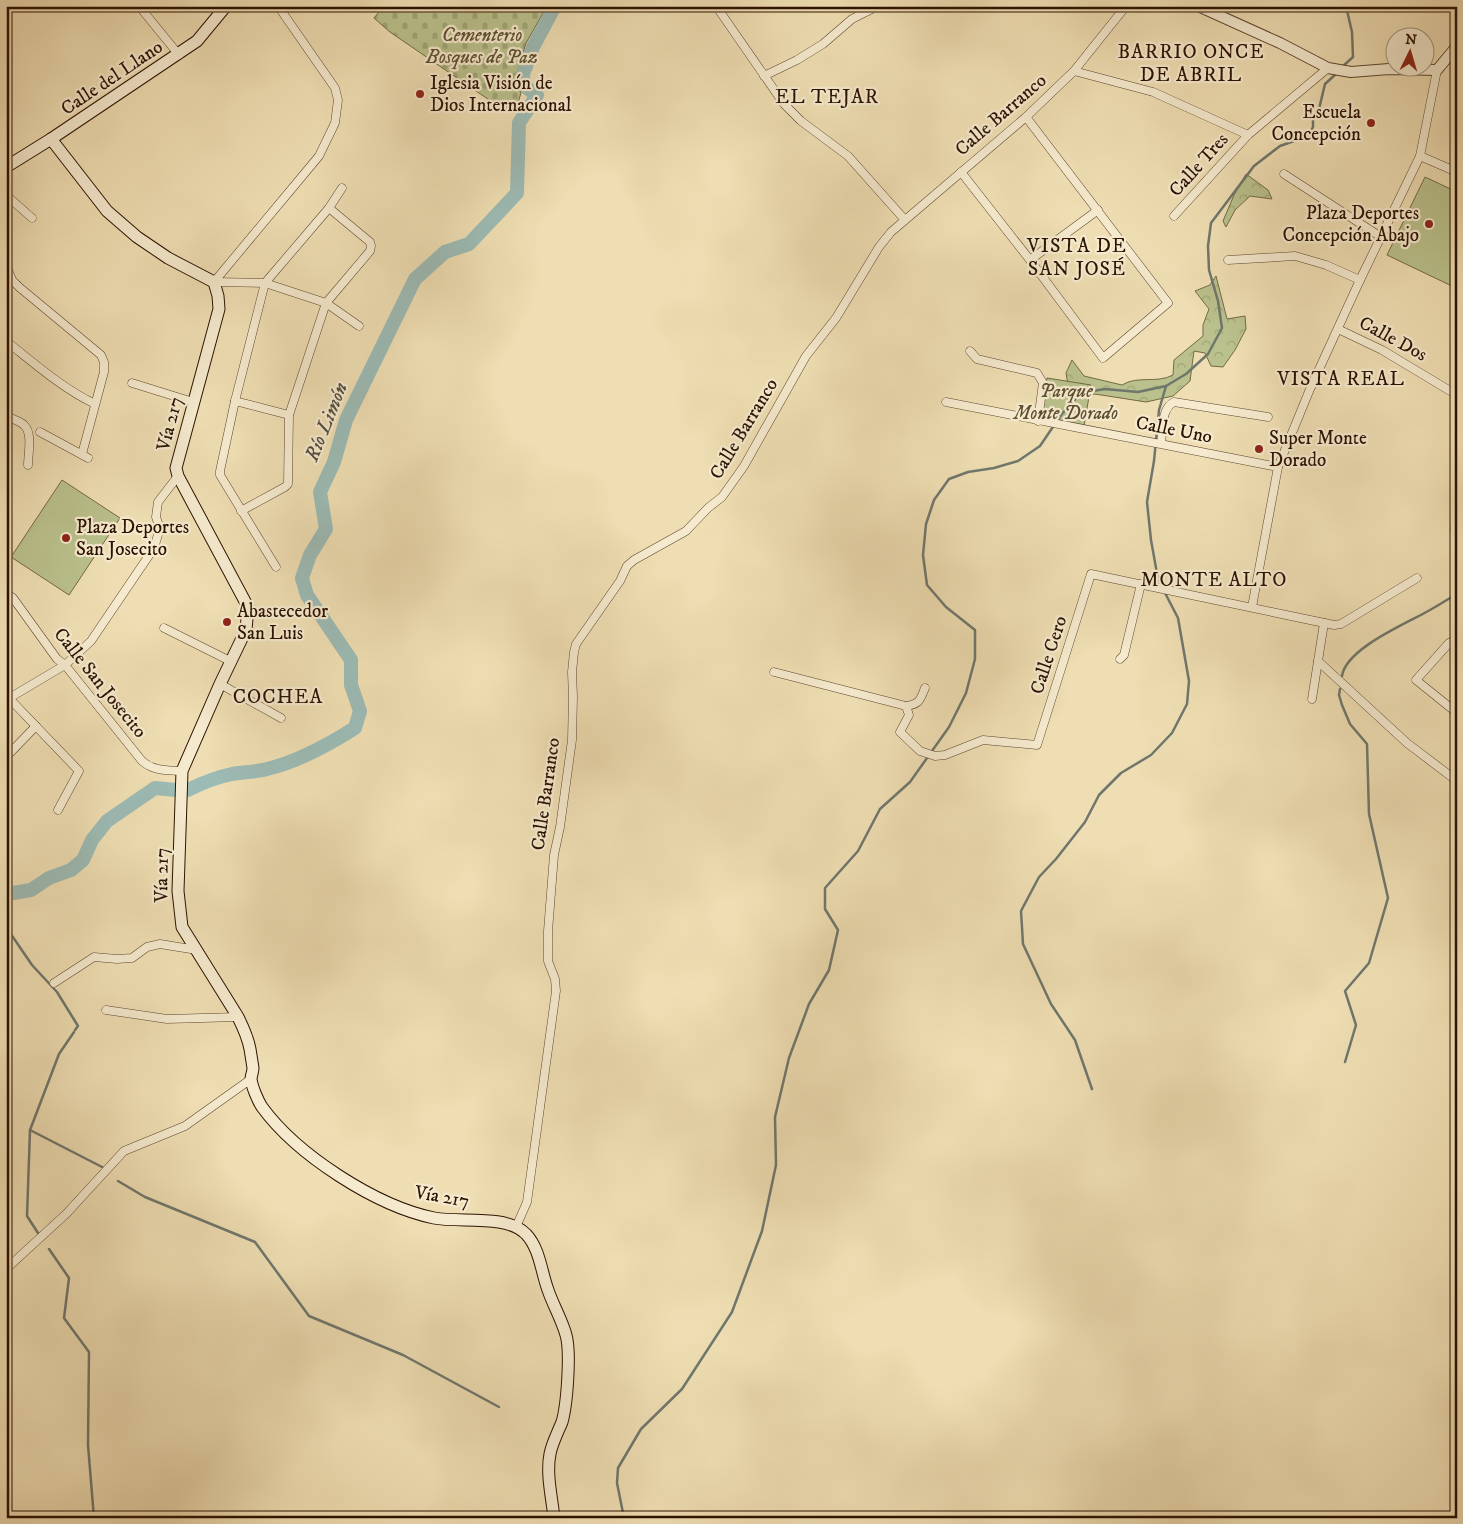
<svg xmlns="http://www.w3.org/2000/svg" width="1463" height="1524" font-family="'IM FELL DW Pica',serif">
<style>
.forest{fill:url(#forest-crowns);stroke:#736946}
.cemetery{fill:url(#cemetery-stones);stroke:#736946}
.green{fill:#bac18c;stroke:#736946}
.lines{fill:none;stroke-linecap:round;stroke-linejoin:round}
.stream{stroke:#6f776d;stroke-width:2.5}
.river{stroke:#9cbbb5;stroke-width:14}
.minor-casing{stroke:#5d442d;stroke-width:9}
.tertiary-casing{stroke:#5d442d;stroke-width:12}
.secondary-casing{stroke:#2c1100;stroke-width:13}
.minor{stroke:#f5eace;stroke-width:8}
.tertiary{stroke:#f5eace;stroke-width:10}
.secondary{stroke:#f5eace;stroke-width:11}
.poi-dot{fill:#8f2418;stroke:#f5eace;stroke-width:2}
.labels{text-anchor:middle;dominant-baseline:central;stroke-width:4.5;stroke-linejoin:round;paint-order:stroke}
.park-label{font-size:19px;font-style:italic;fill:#5e4f31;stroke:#f5eace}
.street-label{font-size:19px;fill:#2c1100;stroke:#f5eace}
.poi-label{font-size:19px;fill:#2c1100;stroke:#f5eace;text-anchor:start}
.neighbourhood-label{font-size:20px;letter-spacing:1px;fill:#2c1100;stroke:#f5eace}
.water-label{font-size:20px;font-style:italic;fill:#534c3f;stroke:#f5eace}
</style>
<defs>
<pattern id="forest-crowns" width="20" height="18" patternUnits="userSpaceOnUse" patternTransform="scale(1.25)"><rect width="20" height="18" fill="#bac18c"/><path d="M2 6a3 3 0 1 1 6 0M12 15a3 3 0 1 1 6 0" fill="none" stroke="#a0a577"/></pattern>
<pattern id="cemetery-stones" width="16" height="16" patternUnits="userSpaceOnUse" patternTransform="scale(1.25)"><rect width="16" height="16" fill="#bac18c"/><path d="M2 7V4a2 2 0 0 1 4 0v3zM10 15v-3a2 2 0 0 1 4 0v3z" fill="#a0a577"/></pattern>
</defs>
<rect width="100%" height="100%" fill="#efdeb3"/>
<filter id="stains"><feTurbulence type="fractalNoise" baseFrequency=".004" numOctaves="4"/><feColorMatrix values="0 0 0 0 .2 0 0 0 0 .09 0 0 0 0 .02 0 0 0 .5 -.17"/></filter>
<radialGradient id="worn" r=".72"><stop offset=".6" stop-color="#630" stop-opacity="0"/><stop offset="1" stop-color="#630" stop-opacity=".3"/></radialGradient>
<!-- forest -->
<g class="forest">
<polygon points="1246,174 1268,190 1272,199 1250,196 1235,210 1226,227 1223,221 1234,195"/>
<path d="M1216 276 1227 319 1245 316 1246 329 1235 350 1223 367 1211 366 1205 353 1194 351 1190 381 1173 396 1146 402 1095 394 1087 397H1070L1066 373 1072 360 1084 376 1122 385C1138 375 1156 384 1173 375L1174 360 1203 336V325L1209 309 1195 291 1210 285Z"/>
</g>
<!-- cemetery -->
<polygon class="cemetery" points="384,6 547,6 526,43 516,76 521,93 515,112 498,106 390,32 374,18"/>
<!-- green -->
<g class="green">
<polygon points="1425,177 1457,192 1456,288 1387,255"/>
<polygon points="1047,378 1091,385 1084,426 1043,417 1042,413"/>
<polygon points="62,480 120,518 69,595 11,557"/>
</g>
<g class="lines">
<!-- stream -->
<g class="stream">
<polyline points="1342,67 1353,57 1352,32 1346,6"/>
<path d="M1457 511C1448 523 1452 537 1457 550"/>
<polyline points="1162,586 1158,579 1151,540 1147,502 1154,461 1159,410 1166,386"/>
<path d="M1342 676C1346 648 1408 623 1430 610 1439 605 1448 599 1457 594"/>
<polyline points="1340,689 1339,695 1342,705 1350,724 1367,744 1369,814 1388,898 1369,963 1345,991 1356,1025 1345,1062"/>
<polyline points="6,927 32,965 57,992 78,1026 75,1030"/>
<polyline points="1092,1089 1075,1040 1051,1004 1023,944 1021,911 1039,877 1056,859 1085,822 1099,795 1121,773 1151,755 1172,733 1187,704 1189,681 1178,618 1164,591"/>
<polyline points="30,1130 104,1168"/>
<polyline points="118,1181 145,1197 255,1242 309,1316 403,1355 499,1407"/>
<polyline points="38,1233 27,1216 30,1130 59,1054 74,1032"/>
<polyline points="49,1249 69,1278 64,1318 89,1352 88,1445 94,1518"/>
<polyline points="624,1518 617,1483 618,1468 641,1429 682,1389 732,1312 762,1231 776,1165 775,1117 789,1058 809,1004 829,970 838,930 825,909 825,888 858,851 880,809 910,782 949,727 966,693 975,659 975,630 946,607 927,585 923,555 926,524 934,500 949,479 968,472 994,468 1018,461 1040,446 1061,415 1081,393 1105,389 1138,392 1166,386 1186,374 1208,354 1222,328 1218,301 1209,270 1208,246 1211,223 1254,166 1280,146 1308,136 1313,127 1313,117 1319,109 1325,84 1337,73"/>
</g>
<!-- river -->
<g class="river">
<path d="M188 790C202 783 217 777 232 774 244 772 256 772 267 769 298 762 328 745 355 728L360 711 351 685V660L307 595 302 578 310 555 326 529 320 492 334 462 346 420 415 279 445 252 469 244 517 193 519 123 537 95 527 88 522 77 533 47 555 6"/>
<polyline points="6,896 7,894 31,890 49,878 71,870 83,860 92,840 107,821 155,788 176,790"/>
</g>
<defs>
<g id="minor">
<polyline points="139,6 179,55"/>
<polyline points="716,6 784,104 801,121 848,156 905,220"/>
<polyline points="1074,71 1153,92 1248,135"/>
<polyline points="764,76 797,60 823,44 852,19 878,6"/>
<polyline points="1420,156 1457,172"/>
<polyline points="961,172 1030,260 1103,358 1168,303 1026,117"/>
<polyline points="1284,174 1381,237"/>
<polyline points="6,195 32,218"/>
<polyline points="1174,216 1248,135 1328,68"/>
<polyline points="1030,260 1098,210"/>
<polyline points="1228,260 1295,256 1326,265 1360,280"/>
<polyline points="6,265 12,280 19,287 101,355 104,362 104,372 82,454"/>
<polyline points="214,282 319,156 335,123 338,100 335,88 278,6"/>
<polyline points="214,282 265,283 326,303 359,326"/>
<polyline points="1338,329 1382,350 1457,395"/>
<path d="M6 341C35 364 62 388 95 404"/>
<polyline points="970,351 977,359 1037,373 1043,383 1038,421"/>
<polyline points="132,383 193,402"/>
<polyline points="235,401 289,415"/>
<polyline points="946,402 1278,467"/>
<path d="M6 416C12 419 20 421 24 425 33 433 28 454 28 465"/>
<polyline points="40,432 88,458"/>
<path d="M1161 443C1163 430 1161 408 1174 402L1268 417"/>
<polyline points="241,511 285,487 288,484 289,415 326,303 370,251 371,246 370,242 329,208"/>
<polyline points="276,567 220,475 220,471 235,401 265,283 329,208 342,188"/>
<path d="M6 593 13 598 57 659 65 665 142 761C153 771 167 770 182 771"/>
<polyline points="1252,607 1278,467 1310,389 1360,280 1420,156 1437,70"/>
<polyline points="164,628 232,662"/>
<polyline points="1457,639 1449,643 1416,680 1457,713"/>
<polyline points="1120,659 1124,655 1141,584"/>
<polyline points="1318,661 1407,743 1457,781"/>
<polyline points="774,672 906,706 909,715 900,732 920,751 935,756 945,755 983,740 1037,745 1091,574 1334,625 1341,624 1417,578"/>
<polyline points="220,684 281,718"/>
<polyline points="6,695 79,771 58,810"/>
<polyline points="1312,699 1324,623"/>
<polyline points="6,700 65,665 91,641 154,548 160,528 156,517 158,502 178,476"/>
<path d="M906 706C920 704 920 700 925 688"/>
<polyline points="6,757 36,726"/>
<polyline points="54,983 94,957 117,959 132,958 147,947 160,944 197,950"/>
<polyline points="106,1010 167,1019 238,1017"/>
<polyline points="516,1227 527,1202 556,991 555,979 548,961 548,931 554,855 560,827 572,740 573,697 572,672 574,652 576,644 620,581 627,566 634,560 686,531 708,508 722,497 744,466 806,356 836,318 879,247 891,232 1026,117 1074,71 1126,6"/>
<polyline points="6,1269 66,1214 124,1151 185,1126 251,1079"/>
</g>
<polyline id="tertiary" points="1198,6 1280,43 1328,68 1351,72 1389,69 1437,70 1457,46"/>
<g id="secondary">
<path d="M51 139 107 211 137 237 168 258 214 282 218 296 219 309 176 468 178 476 248 607 246 630 220 684 182 771 178 891 182 927 238 1017C243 1027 248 1038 250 1049 251 1055 252 1062 253 1068 253 1072 251 1076 251 1079 252 1087 258 1101 262 1107 297 1155 376 1206 434 1218 461 1223 506 1214 526 1234 540 1249 541 1271 548 1290 553 1305 562 1320 566 1335 571 1352 567 1405 562 1422 558 1432 552 1443 550 1454 546 1474 552 1498 554 1518"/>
<polyline points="6,167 51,139 197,41 226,6"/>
</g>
</defs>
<!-- minor casing -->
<use href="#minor" class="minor-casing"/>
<!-- tertiary casing -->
<use href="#tertiary" class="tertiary-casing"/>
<!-- secondary casing -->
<use href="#secondary" class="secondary-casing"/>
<!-- minor -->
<use href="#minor" class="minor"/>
<!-- tertiary -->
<use href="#tertiary" class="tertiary"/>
<!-- secondary -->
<use href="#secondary" class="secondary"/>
</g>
<!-- markers -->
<g class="poi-dot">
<circle cx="420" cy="94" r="5"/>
<circle cx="1371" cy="123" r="5"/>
<circle cx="1429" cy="224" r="5"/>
<circle cx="1259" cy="449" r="5"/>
<circle cx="66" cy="538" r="5"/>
<circle cx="227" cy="622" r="5"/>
</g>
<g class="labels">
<!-- park labels -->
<g class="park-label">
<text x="482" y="35">Cementerio<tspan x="482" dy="22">Bosques de Paz</tspan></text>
<text x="1066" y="391">Parque<tspan x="1066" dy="22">Monte Dorado</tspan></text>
</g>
<!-- street labels -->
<g class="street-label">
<text transform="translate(112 78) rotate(-34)">Calle del Llano</text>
<text transform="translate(1001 115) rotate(-41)">Calle Barranco</text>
<text transform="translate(1199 165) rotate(-48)">Calle Tres</text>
<text transform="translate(1393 339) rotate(28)">Calle Dos</text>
<text transform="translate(170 424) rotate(-75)">Vía 217</text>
<text transform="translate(744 429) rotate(-59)">Calle Barranco</text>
<text transform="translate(1174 430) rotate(11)">Calle Uno</text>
<text transform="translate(1049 655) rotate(-72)">Calle Cero</text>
<text transform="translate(100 683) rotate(51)">Calle San Josecito</text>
<text transform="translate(546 794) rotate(-82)">Calle Barranco</text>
<text transform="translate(162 875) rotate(-89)">Vía 217</text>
<text transform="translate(442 1197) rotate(10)">Vía 217</text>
</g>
<!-- poi labels -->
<g class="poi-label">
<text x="430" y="83">Iglesia Visión de<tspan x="430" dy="22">Dios Internacional</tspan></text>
<text x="1361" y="112" text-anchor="end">Escuela<tspan x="1361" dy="22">Concepción</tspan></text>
<text x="1419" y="213" text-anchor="end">Plaza Deportes<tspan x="1419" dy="22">Concepción Abajo</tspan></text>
<text x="1269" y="438">Super Monte<tspan x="1269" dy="22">Dorado</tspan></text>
<text x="76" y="527">Plaza Deportes<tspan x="76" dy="22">San Josecito</tspan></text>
<text x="237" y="611">Abastecedor<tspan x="237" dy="22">San Luis</tspan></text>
</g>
<!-- neighbourhood labels -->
<g class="neighbourhood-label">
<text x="1191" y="52">BARRIO ONCE<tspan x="1191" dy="23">DE ABRIL</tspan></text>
<text x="827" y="97">EL TEJAR</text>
<text x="1077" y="246">VISTA DE<tspan x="1077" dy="23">SAN JOSÉ</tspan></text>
<text x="1341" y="379">VISTA REAL</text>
<text x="1214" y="580">MONTE ALTO</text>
<text x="278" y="697">COCHEA</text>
</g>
<!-- water labels -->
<g class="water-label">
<text transform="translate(327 422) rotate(-68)">Río Limón</text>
</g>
</g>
<!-- margin -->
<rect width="1463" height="1524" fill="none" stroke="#efdeb3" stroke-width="25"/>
<rect x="8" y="8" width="1448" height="1509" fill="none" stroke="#2c1100" stroke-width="2.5"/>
<rect x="12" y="12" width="1438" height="1499" fill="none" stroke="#2c1100"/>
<!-- north arrow -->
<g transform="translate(1410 52) rotate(5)"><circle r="24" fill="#f5eace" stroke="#a5937c"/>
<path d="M0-4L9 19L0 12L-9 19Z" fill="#8f2418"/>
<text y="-8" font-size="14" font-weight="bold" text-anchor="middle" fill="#2c1100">N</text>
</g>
<rect width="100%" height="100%" filter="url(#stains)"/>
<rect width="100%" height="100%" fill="url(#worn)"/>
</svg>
